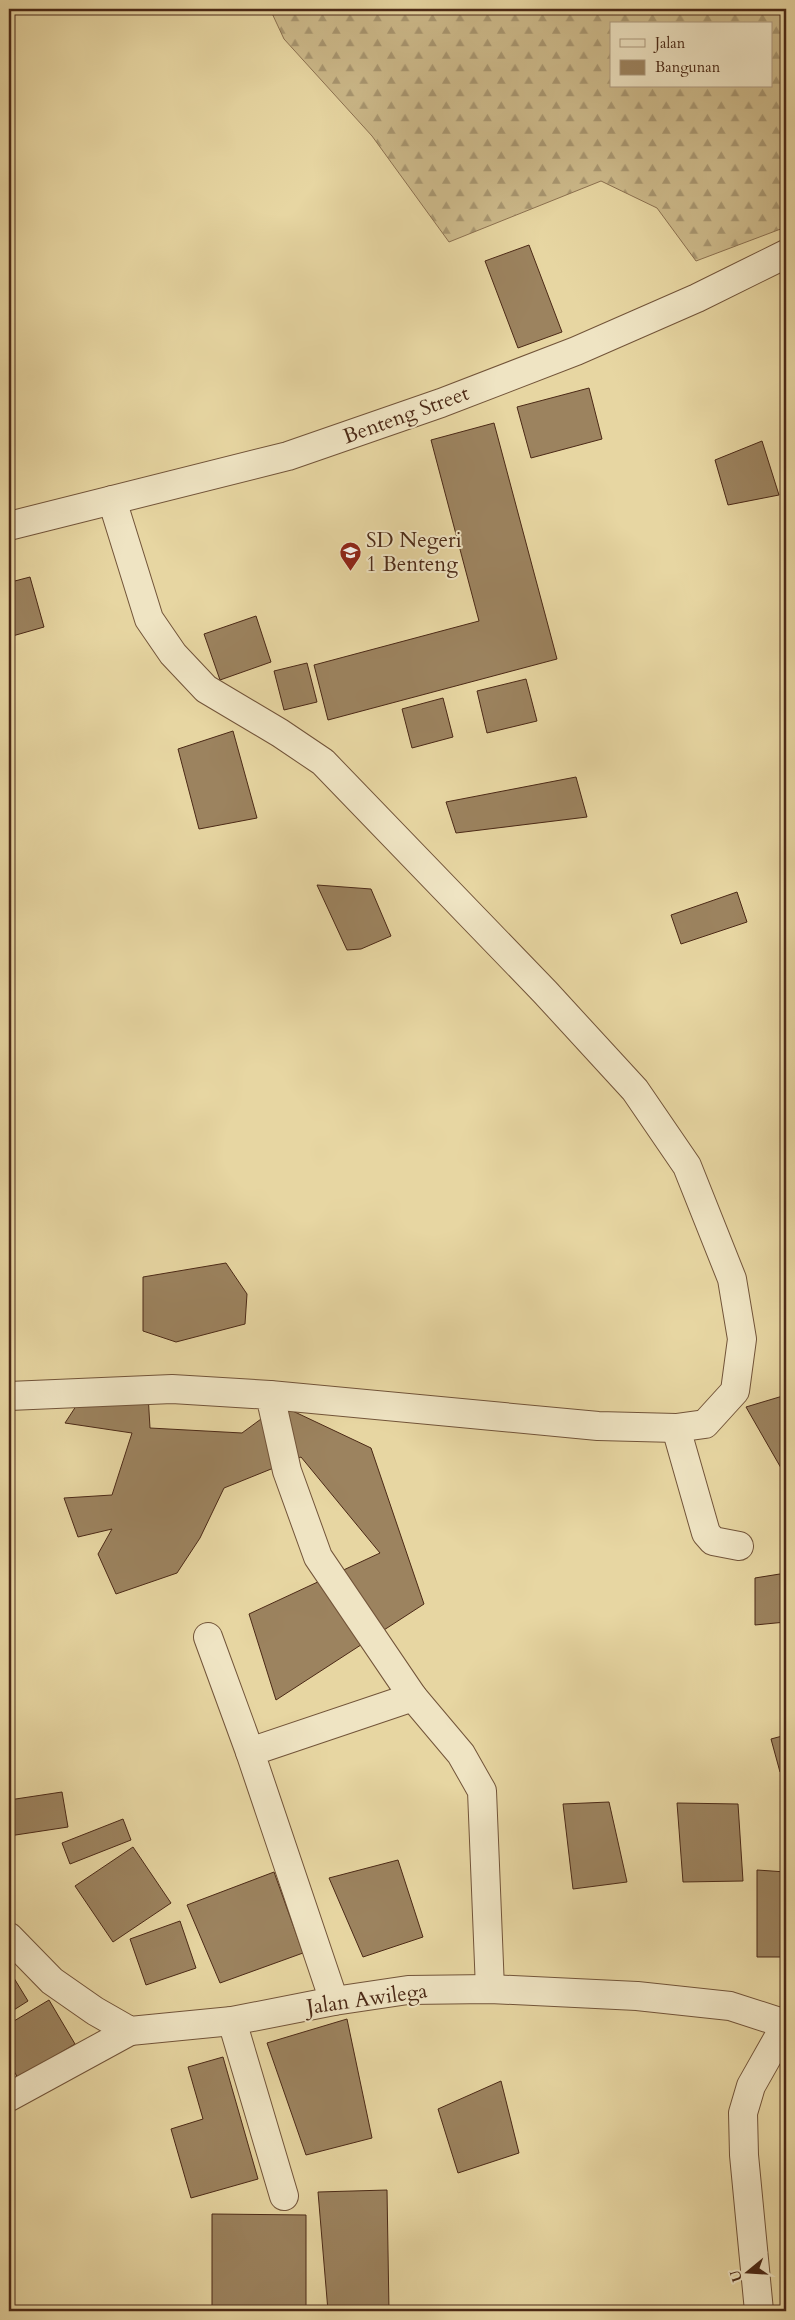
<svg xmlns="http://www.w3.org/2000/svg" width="795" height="2320" font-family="Cardo,serif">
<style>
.forest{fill:url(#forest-firs);stroke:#8c7150;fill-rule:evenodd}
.building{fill:#9c835f;stroke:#4b2916}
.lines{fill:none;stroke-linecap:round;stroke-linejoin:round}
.minor-casing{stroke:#725439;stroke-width:30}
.minor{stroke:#efe4c3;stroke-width:28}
.labels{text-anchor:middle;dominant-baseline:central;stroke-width:4;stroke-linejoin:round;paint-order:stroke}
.street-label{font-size:21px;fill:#4b2916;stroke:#efe4c3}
.poi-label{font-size:21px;fill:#4b2916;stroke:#efe4c3;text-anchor:start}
</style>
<defs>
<pattern id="forest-firs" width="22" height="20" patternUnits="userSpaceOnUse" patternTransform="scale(1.25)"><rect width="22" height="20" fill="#ccb98a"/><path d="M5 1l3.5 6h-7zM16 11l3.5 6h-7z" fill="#a89670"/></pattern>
</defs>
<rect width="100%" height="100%" fill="#e7d6a2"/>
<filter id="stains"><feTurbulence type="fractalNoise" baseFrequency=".004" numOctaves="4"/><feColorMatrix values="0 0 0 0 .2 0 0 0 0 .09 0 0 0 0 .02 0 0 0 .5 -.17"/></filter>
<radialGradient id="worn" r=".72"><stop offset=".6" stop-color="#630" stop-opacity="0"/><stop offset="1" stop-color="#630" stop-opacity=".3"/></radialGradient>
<!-- forest -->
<path class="forest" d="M270 9H786V227L696 261 657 208 601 181 449 242 372 136 284 39ZM611 24H771V86H611Z"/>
<!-- building -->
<g class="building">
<polygon points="529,245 562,332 518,348 485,261"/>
<polygon points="589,388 602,439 531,458 517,407"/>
<polygon points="494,423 557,659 328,720 314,665 479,621 431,440"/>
<polygon points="762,441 779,495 728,505 715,460"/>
<polygon points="9,576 11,582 30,577 44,627 9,637"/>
<polygon points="256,616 271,662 220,680 204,634"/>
<polygon points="307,663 317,702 284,710 274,671"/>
<polygon points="526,679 537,721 487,733 477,691"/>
<polygon points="443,698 453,737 412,748 402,709"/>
<polygon points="233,731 257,818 199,829 178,749"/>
<polygon points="576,777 587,817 456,833 446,802"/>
<polygon points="317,885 371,889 391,936 361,949 347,950"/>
<polygon points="737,892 747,922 681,944 671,915"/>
<polygon points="226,1263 247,1294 245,1324 176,1342 143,1331 143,1277"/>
<polygon points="148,1394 150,1428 242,1433 280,1405 371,1448 424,1604 276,1700 249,1614 380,1553 301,1457 224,1488 200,1538 177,1573 116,1594 98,1554 112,1529 78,1537 64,1498 112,1495 132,1433 65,1423 82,1397"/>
<polygon points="786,1395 786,1462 781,1468 746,1407"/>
<polygon points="786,1573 786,1622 755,1625 755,1578"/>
<polygon points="786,1735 786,1772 780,1772 771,1739"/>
<polygon points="62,1792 68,1827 9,1836 9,1800"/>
<polygon points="609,1802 627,1882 573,1889 563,1804"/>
<polygon points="677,1803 738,1804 743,1881 683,1882"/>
<polygon points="123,1819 131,1840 70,1864 62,1843"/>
<polygon points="133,1847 171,1903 113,1942 75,1886"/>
<polygon points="398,1860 423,1937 363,1957 329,1878"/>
<polygon points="757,1870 786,1872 786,1957 757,1957"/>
<polygon points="274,1872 303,1953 220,1983 187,1905"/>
<polygon points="180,1921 196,1968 146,1985 130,1939"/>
<polygon points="9,1970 28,2001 9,2013"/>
<polygon points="49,2000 75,2044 18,2078 9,2063 9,2024"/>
<polygon points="347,2019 372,2138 306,2155 267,2043"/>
<polygon points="223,2057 258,2179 191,2198 171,2129 203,2119 188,2067"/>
<polygon points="501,2081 519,2153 458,2173 438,2109"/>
<polygon points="387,2190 389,2311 328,2311 318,2192"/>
<polygon points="212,2214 306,2215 306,2311 212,2311"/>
</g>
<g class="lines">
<defs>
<g id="minor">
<polyline points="112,500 149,619 173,654 206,689 280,733 323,762 545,992 635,1090 687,1166 732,1279 742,1339 735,1391 705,1424 676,1428 598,1426 270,1395"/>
<polyline points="9,526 288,456 441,403 576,351 697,298 786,254"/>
<polyline points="9,1396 172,1389 270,1395 287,1471 318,1557 413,1697 461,1754 482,1791 490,1989"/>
<polyline points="676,1428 706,1533 713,1541 739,1546"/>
<polyline points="208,1637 250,1752"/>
<polyline points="9,1937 52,1981 95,2011 130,2031 232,2021 334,2001 408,1990 490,1989 637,1996 730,2006 786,2024"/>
<polyline points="334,2001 250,1752 413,1697"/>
<polyline points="232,2021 284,2196"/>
<polyline points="9,2097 130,2031"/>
<polyline points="759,2311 744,2155 743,2113 751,2086 786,2024"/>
</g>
</defs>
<!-- minor casing -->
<use href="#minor" class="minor-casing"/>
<!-- minor -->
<use href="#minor" class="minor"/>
</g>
<!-- icons -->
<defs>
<symbol id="school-pin" viewBox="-11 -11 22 30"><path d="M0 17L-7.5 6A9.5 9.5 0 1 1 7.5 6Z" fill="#8f2418" stroke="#efe4c3"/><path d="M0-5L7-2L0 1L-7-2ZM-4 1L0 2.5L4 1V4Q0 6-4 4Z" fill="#fff"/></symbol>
</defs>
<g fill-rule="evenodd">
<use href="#school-pin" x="338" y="540" width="25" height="34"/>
</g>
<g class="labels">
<!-- street labels -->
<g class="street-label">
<text transform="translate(406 415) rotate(-20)">Benteng Street</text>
<text transform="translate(367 1999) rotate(-8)">Jalan Awilega</text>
</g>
<!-- poi labels -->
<g class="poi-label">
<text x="366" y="540">SD Negeri<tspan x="366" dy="24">1 Benteng</tspan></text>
</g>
</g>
<!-- margin -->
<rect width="795" height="2320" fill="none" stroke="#e7d6a2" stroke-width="30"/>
<rect x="10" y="10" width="775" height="2300" fill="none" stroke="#4b2916" stroke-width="2.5"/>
<rect x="15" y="15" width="765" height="2290" fill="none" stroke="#4b2916"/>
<!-- legend -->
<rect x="610" y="22" width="162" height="65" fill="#efe4c3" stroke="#ad997e"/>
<rect x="620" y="39" width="25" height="8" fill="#efe4c3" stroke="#ad997e"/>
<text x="655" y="48" font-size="15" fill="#4b2916">Jalan</text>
<rect x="620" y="60" width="25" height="15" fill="#9c835f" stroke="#ad997e"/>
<text x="655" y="72" font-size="15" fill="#4b2916">Bangunan</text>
<!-- north arrow -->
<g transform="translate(748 2272) rotate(252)" stroke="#efe4c3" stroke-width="4" paint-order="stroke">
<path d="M0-4L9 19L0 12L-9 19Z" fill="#4b2916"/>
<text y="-8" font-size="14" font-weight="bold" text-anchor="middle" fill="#4b2916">U</text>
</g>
<rect width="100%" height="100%" filter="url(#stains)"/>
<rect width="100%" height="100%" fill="url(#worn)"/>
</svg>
